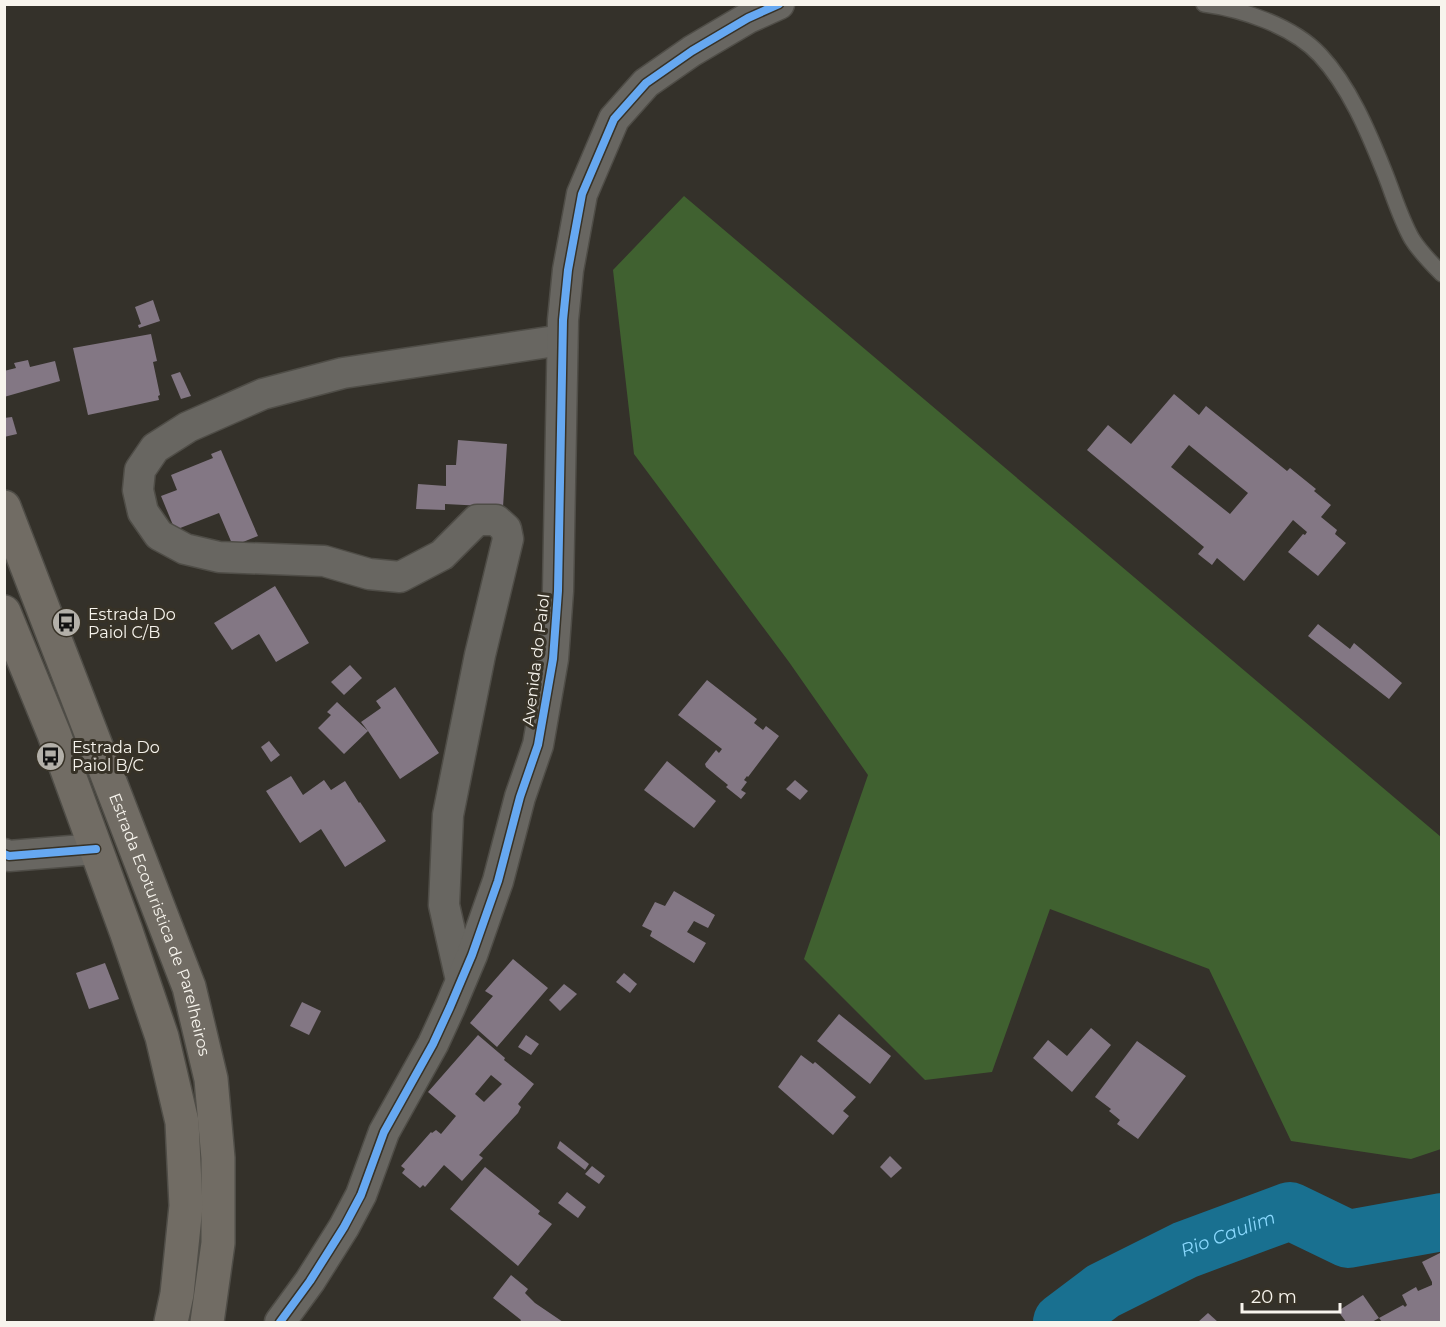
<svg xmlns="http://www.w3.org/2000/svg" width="1446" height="1327" font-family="Montserrat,sans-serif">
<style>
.green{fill:#406130}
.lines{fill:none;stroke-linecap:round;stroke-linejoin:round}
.river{stroke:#197090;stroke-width:58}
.building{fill:#837784;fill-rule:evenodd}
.lane-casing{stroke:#4f4d47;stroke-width:18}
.street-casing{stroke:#4f4d47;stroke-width:33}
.primary-casing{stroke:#4f4d47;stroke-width:36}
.lane{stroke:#686661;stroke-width:15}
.street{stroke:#686661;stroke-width:30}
.primary{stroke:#716c64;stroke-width:33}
.cycleway-casing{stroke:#373227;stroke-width:11}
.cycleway{stroke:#66a8f1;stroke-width:8}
.labels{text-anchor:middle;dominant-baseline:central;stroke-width:6;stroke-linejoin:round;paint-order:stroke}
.poi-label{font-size:16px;fill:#f7f4ed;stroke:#373227;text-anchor:start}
.street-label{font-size:16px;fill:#f7f4ed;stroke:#373227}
.water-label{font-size:18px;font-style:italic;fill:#8ad8fd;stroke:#373227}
</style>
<rect width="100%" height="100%" fill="#34312a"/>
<!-- green -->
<polygon class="green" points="684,196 1441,837 1441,1149 1411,1159 1291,1141 1209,969 1050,909 992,1072 925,1080 804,959 868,775 789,662 634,454 613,270"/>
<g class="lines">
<!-- river -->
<path class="river" id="s1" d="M1062 1322 1103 1291 1185 1250 1290 1211 1348 1239 1442 1222"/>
</g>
<!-- building -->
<g class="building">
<polygon points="153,300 160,321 139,328 138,325 141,324 135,307"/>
<polygon points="151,334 157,361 153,362 160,395 158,396 159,400 88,415 73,348"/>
<polygon points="28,360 30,367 55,361 60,381 4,397 4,371 16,368 14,363"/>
<polygon points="180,372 191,396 181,399 171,375"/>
<path d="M1174 394 1199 415 1206 406 1287 471 1290 468 1316 489 1314 491 1331 505 1321 517 1337 530 1335 534 1346 543 1318 576 1288 552 1303 534 1305 535 1307 532 1293 520 1244 581 1217 558 1212 565 1198 554 1204 547 1087 450 1108 425 1131 444ZM1189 445 1248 493 1230 514 1171 467Z"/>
<polygon points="12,417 17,434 4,437 4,418"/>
<polygon points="458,440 507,444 503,507 445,504 445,510 416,509 418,484 446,486 446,465 456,465"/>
<polygon points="221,450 258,536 233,546 219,513 175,530 161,496 177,490 171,475 213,458 211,454"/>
<polygon points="275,586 309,643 276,662 259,634 232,650 214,623"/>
<polygon points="1318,624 1350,649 1354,643 1402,683 1389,699 1308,636"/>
<polygon points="350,665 362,678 344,695 331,682"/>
<polygon points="707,680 757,719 754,723 763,730 766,726 779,736 748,777 747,776 744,780 747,782 741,790 746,793 741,799 726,787 728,785 706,767 705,764 716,750 719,753 722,749 678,715"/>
<polygon points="395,687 439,753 400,779 368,731 344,754 318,728 331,715 327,712 337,702 368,731 361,722 381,708 376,701"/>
<polygon points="269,741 280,755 271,762 261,747"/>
<polygon points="667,761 716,801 694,828 644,790"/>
<polygon points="291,776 303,795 324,780 331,790 345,781 359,803 360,802 386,841 345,867 321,829 300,843 266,791"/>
<polygon points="795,780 808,791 800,800 786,789"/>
<polygon points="674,891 715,915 708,928 694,921 687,932 706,943 694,963 650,936 652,931 642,926 655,902 665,906"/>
<polygon points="513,959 548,988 497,1047 470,1023 493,996 485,991"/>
<polygon points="105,963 119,999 89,1009 76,973"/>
<polygon points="624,973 637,984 630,993 616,982"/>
<polygon points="564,984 577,994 560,1011 549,1000"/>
<polygon points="302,1002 321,1011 309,1035 290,1026"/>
<polygon points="839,1014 891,1056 870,1084 817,1041"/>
<polygon points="1091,1028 1111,1045 1072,1092 1033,1058 1048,1040 1067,1056"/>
<path d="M478 1035 505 1058 504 1060 534 1084 518 1104 521 1107 518 1113 479 1155 483 1158 462 1181 444 1165 425 1187 423 1185 420 1188 402 1173 405 1169 401 1166 431 1132 432 1133 436 1130 441 1134 456 1116 428 1092ZM491 1075 502 1084 484 1102 475 1094Z"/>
<polygon points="526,1035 539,1044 531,1055 518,1047"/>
<polygon points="1137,1041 1186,1076 1138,1139 1117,1124 1120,1120 1109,1111 1111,1109 1095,1097"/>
<polygon points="801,1055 813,1064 815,1062 856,1097 843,1111 849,1116 833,1135 778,1087"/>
<polygon points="560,1141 589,1164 585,1170 557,1148"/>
<polygon points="890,1156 902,1168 891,1178 880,1167"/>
<polygon points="592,1166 605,1176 599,1184 585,1174"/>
<polygon points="485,1167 540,1211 538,1214 552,1224 518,1266 450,1209"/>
<polygon points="567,1192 586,1207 578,1218 558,1203"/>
<polygon points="1442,1252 1442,1322 1382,1322 1379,1318 1403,1305 1405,1307 1407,1305 1402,1295 1416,1287 1418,1291 1432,1285 1432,1282 1422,1262"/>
<polygon points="511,1275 528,1289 525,1293 535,1303 563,1322 520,1322 521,1320 493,1298"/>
<polygon points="1363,1295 1379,1318 1372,1322 1346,1322 1338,1311"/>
<polygon points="1208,1313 1218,1322 1198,1322"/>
</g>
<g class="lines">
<defs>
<path id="lane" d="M1204 4C1242 9 1293 26 1320 55 1349 86 1368 131 1384 171 1393 193 1400 218 1412 239 1420 252 1431 263 1442 274"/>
<g id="street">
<polyline points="4,854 9,856 96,849"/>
<polyline points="461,980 444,905 448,815 480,655 508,539 506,529 496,520 477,520 442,555 400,577 369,574 324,561 219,557 185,549 159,535 143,512 138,490 140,470 155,448 188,427 263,394 343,373 562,340"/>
<polyline points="280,1322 310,1281 344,1227 361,1195 384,1132 433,1044 450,1007 472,955 498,881 520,797 538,745 553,659 558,591 563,320 568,270 582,194 614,119 646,83 692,51 748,18 779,4"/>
</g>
<g id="primary">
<path id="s2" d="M4 507 189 987 211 1079 218 1158V1243L207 1322"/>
<polyline points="4,612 54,734 126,931 162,1037 182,1122 186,1206 177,1294 171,1322"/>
</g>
</defs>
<!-- lane casing -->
<use href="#lane" class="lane-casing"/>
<!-- street casing -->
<use href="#street" class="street-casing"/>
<!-- primary casing -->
<use href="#primary" class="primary-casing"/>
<!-- lane -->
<use href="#lane" class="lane"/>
<!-- street -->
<use href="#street" class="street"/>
<!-- primary -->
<use href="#primary" class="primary"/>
<defs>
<g id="cycleway">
<polyline points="4,854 9,856 96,849"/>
<polyline points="280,1322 310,1281 344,1227 361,1195 384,1132 433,1044 450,1007 472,955 498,881 520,797 538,745 553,659 558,591 563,320 568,270 582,194 614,119 646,83 692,51 748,18 779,4"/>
</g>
</defs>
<!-- cycleway casing -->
<use href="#cycleway" class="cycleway-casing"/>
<!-- cycleway -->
<use href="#cycleway" class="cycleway"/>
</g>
<!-- icons -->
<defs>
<symbol id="bus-disc" viewBox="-11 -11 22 22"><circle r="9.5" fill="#b3b0a9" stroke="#373227"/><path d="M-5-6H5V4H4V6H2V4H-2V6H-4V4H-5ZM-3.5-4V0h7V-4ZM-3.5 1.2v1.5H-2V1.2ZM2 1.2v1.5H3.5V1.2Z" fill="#111"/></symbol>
</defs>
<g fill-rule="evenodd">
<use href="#bus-disc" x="50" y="606" width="33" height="33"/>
<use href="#bus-disc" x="34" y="740" width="33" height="33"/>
</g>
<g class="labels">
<!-- poi labels -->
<g class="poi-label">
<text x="88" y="614">Estrada Do<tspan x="88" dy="18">Paiol C/B</tspan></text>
<text x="72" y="747">Estrada Do<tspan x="72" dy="18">Paiol B/C</tspan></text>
</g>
<!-- street labels -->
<g class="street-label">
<text transform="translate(536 660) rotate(-83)">Avenida do Paiol</text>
<text stroke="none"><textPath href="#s2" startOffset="446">Estrada Ecoturistica de Parelheiros</textPath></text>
</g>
<!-- water labels -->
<g class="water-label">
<text stroke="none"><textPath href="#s1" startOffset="189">Rio Caulim</textPath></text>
</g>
</g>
<!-- border -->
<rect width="1446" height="1327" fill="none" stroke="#f7f4ed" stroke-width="12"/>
<!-- scale -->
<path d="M1242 1303v9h98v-9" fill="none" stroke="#f7f4ed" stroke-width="3"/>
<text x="1251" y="1303" font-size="18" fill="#f7f4ed" stroke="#373227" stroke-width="4.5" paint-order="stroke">20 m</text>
</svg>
